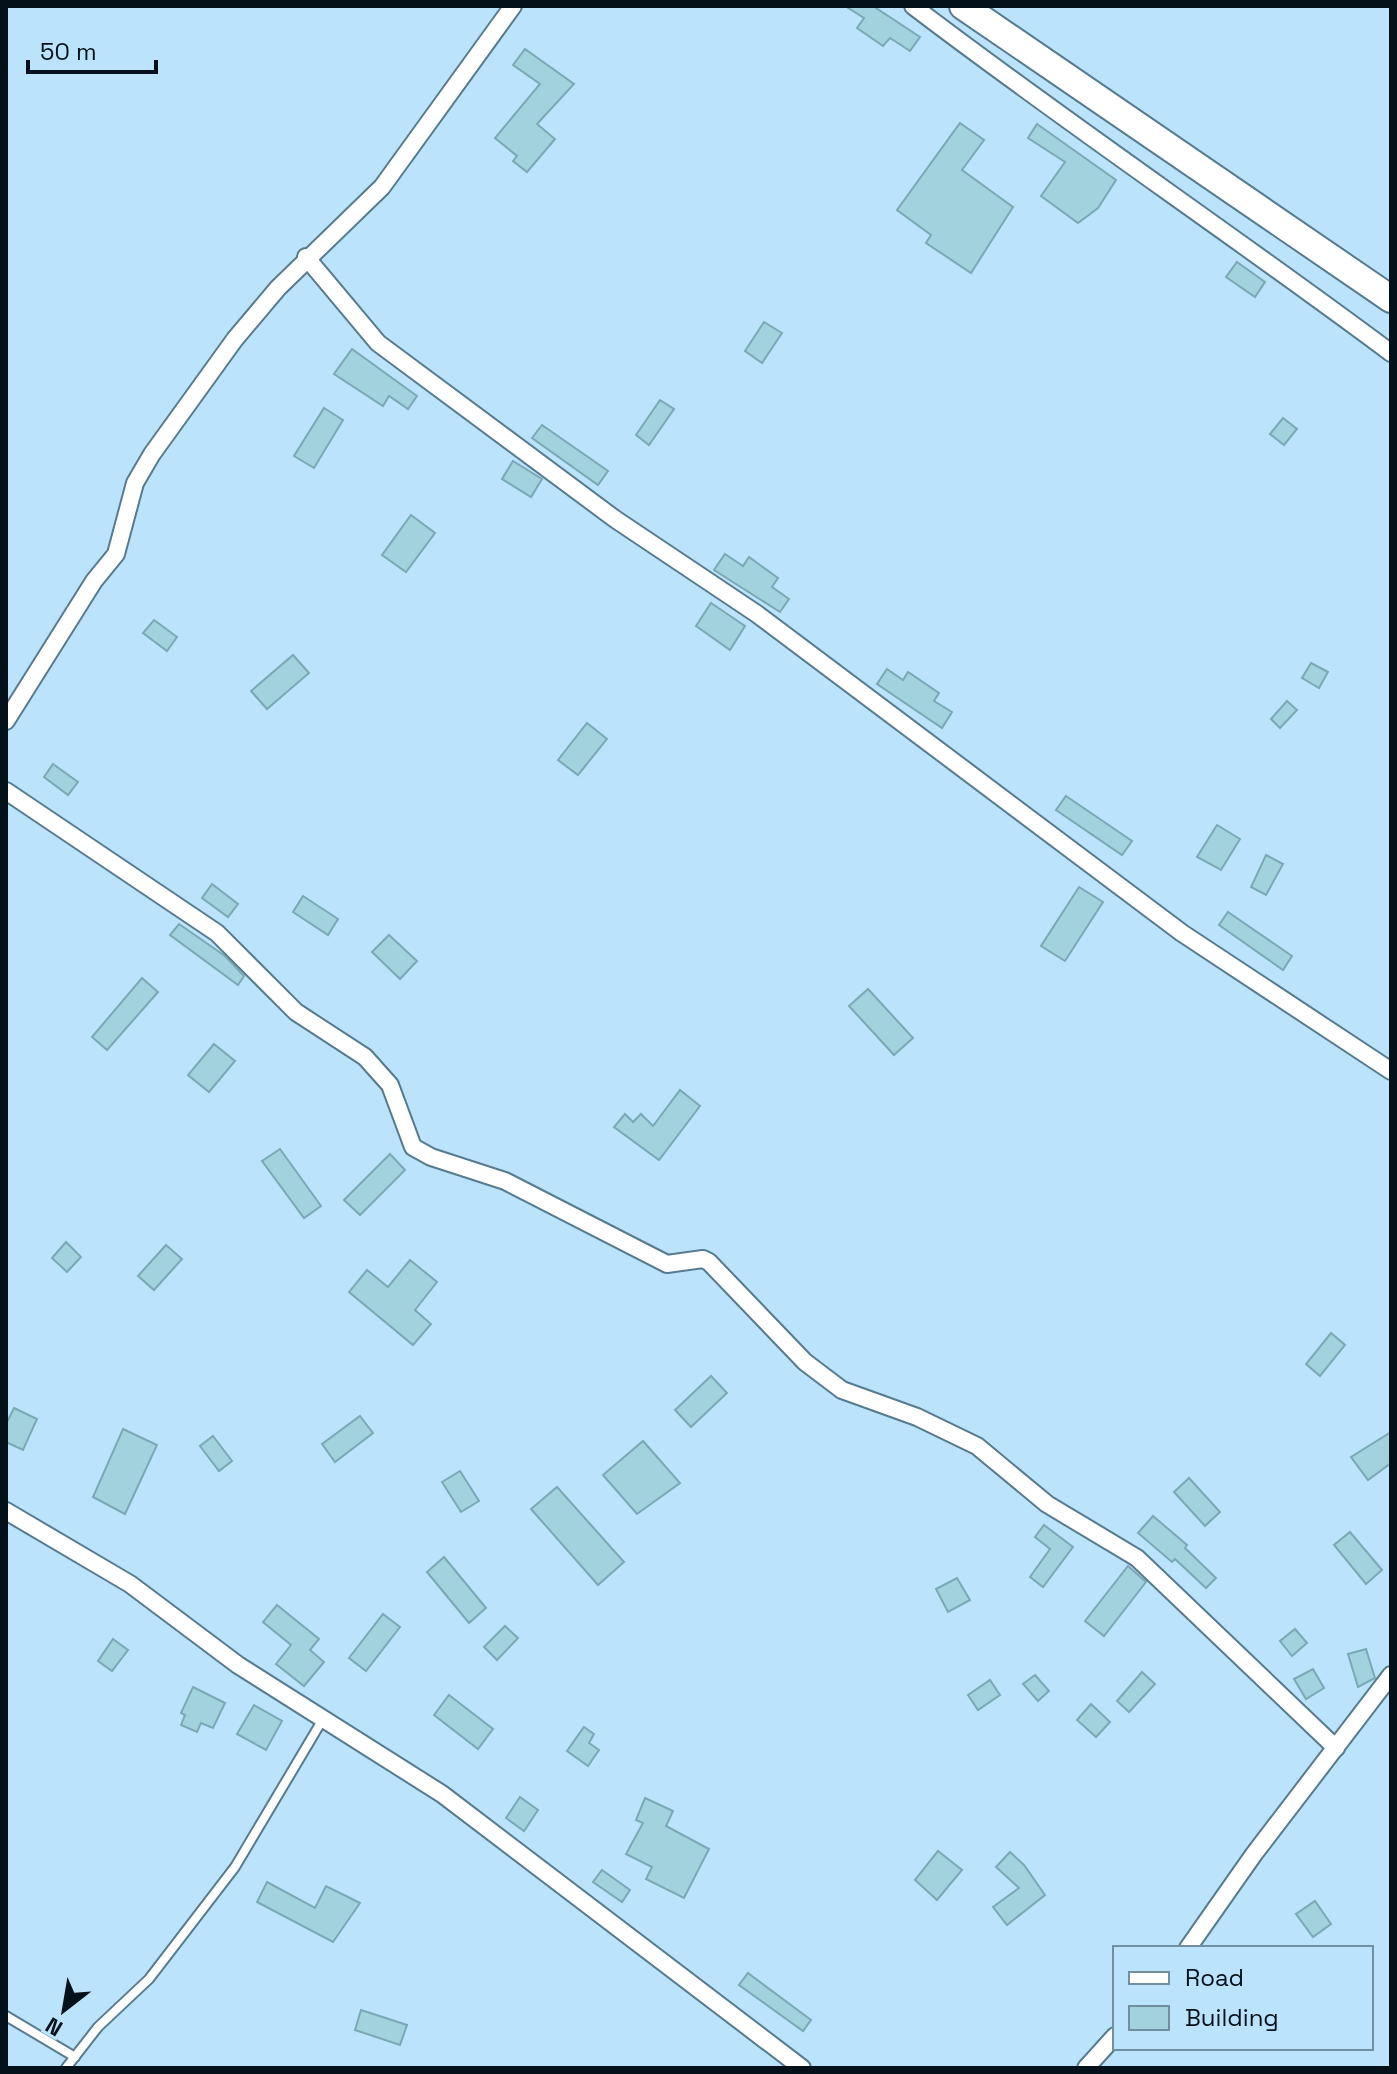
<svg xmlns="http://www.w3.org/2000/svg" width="1397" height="2074" font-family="'Space Grotesk',sans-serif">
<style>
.building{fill:#a1d2de;stroke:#7aa9b5;stroke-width:2}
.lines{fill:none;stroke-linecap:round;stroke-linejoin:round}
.service-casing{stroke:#567b91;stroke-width:12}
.minor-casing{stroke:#567b91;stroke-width:20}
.primary-casing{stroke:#567b91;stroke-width:30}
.service{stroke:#fff;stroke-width:8}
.minor{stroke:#fff;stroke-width:16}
.primary{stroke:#fff;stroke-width:26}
</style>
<rect width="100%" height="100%" fill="#bbe3fb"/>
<!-- building -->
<g class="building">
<polygon points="845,6 873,6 920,37 910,51 890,38 883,46 857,28 864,18"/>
<polygon points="525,49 574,84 537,124 555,139 527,172 513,161 517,156 495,138 540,84 513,65"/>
<polygon points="960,123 984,140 962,170 1013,207 971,273 926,243 931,235 897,210"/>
<polygon points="1037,124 1116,180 1098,208 1078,223 1041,196 1065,162 1028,138"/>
<polygon points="1237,262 1265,282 1255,297 1226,277"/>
<polygon points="764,322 782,333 762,363 745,351"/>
<polygon points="352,349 417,396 408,409 389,396 383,406 334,374"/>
<polygon points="660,400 674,409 649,445 636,435"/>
<polygon points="324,408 343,420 314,468 294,456"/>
<polygon points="1283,418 1297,429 1284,445 1270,434"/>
<polygon points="542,425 608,471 598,485 532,438"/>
<polygon points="513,461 542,479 531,497 502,479"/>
<polygon points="411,515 435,533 406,572 382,555"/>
<polygon points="725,554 743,566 749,557 778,578 772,587 789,599 780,612 714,570"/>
<polygon points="711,603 745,626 730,650 696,626"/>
<polygon points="154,620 177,637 167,651 143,633"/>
<polygon points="293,655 309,673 267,709 251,691"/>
<polygon points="1311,663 1328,672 1319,688 1302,678"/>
<polygon points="887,669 903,680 908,672 939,693 934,701 952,712 942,728 877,684"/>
<polygon points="1287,701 1297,710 1280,728 1271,719"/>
<polygon points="587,723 607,739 578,775 558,760"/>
<polygon points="53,764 78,782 68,795 44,777"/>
<polygon points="1066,796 1132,841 1122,855 1056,810"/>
<polygon points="1217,825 1240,839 1221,870 1197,857"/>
<polygon points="1266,855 1283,864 1266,895 1251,887"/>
<polygon points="212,884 238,904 228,917 202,898"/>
<polygon points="1079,887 1103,902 1065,961 1041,946"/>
<polygon points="303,896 338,919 328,935 293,912"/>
<polygon points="1228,912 1292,956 1283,970 1219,925"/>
<polygon points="179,924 225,956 244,976 238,985 170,935"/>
<polygon points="389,935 417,961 400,979 372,952"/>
<polygon points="142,978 158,992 107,1050 92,1037"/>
<polygon points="868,989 913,1038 894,1055 849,1006"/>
<polygon points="214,1044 235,1061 209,1092 188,1075"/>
<polygon points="680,1090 700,1106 659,1160 614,1127 625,1114 633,1122 641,1114 653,1126"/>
<polygon points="280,1149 321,1206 304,1218 262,1161"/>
<polygon points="390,1154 405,1170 360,1215 344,1200"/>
<polygon points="66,1242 81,1257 67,1272 52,1258"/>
<polygon points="166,1245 182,1259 154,1290 138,1276"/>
<polygon points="410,1260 437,1282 415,1310 431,1324 413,1345 349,1292 367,1270 388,1287"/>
<polygon points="1331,1333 1345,1345 1320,1376 1306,1364"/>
<polygon points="711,1376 727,1393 691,1427 675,1410"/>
<polygon points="14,1408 37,1419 23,1450 6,1442 6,1424"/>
<polygon points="360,1416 373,1433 335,1462 322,1444"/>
<polygon points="123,1429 157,1445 125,1514 93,1497"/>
<polygon points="1391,1432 1391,1463 1368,1480 1351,1457"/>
<polygon points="213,1436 232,1461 219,1471 200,1446"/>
<polygon points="643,1441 680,1483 637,1514 603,1475"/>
<polygon points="460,1471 479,1501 461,1512 442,1482"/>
<polygon points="1189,1478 1220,1512 1205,1526 1174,1492"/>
<polygon points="557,1487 624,1562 598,1585 531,1509"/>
<polygon points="1153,1516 1187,1545 1185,1548 1216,1578 1206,1588 1175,1559 1172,1562 1138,1533"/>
<polygon points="1044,1525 1073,1547 1043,1587 1030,1577 1050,1549 1035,1537"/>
<polygon points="1350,1532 1382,1570 1366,1584 1334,1545"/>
<polygon points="444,1557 486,1608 469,1623 427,1572"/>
<polygon points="1128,1566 1146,1582 1104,1636 1085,1621"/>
<polygon points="957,1578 970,1600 948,1612 936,1589"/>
<polygon points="277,1605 319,1639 310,1650 324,1662 304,1686 276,1664 291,1645 263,1622"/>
<polygon points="383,1614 400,1627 366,1671 349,1658"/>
<polygon points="505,1626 518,1638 497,1660 484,1647"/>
<polygon points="1295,1629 1307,1643 1292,1656 1280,1641"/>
<polygon points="113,1639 128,1650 112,1671 98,1661"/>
<polygon points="1366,1649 1375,1678 1358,1687 1348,1654"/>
<polygon points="1313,1669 1324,1688 1306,1699 1294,1679"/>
<polygon points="1142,1672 1155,1684 1129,1712 1117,1701"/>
<polygon points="1035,1675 1049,1691 1038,1701 1023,1684"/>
<polygon points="990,1680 1000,1695 978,1710 968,1695"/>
<polygon points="193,1687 225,1703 213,1728 201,1723 197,1732 181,1725 185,1715 181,1713"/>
<polygon points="449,1695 493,1729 478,1749 434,1715"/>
<polygon points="1091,1704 1110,1722 1096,1737 1077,1720"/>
<polygon points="254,1705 282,1721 266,1750 237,1734"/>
<polygon points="584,1727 594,1734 589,1743 599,1750 588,1766 567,1751"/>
<polygon points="520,1797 538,1810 524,1831 506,1818"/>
<polygon points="645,1798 673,1811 666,1826 709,1849 684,1898 646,1879 652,1867 626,1854 643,1823 636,1820"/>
<polygon points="938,1851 962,1870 937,1900 915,1880"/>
<polygon points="1010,1852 1024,1865 1045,1895 1007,1925 993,1907 1019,1888 996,1867"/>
<polygon points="602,1870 630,1890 622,1902 593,1882"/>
<polygon points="267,1882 315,1908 326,1886 360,1903 333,1942 257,1902"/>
<polygon points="1315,1901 1331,1924 1313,1937 1296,1914"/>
<polygon points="748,1973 811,2020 803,2031 739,1985"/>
<polygon points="361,2010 407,2025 400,2045 355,2030"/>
</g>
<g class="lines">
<defs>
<g id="service">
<polyline points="6,2016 75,2057"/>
<polyline points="66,2068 98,2027 149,1979 235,1867 323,1719"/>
</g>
<g id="minor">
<path d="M913 6C1069 125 1233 235 1391 353"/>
<polyline points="306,257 378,343 615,519 757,614 1182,933 1391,1071"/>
<polyline points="6,721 94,581 116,554 135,483 152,454 235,339 278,288 382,187 513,6"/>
<polyline points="6,791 217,933 296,1012 365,1057 390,1085 413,1147 431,1157 505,1181 667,1264 703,1259 709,1262 805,1362 842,1390 917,1417 977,1446 1047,1504 1137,1558 1336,1748"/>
<polyline points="6,1511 130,1584 238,1665 442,1794 802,2068"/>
<polyline points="1188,1948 1254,1854 1391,1675"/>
<polyline points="1086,2068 1115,2036"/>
</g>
<polyline id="primary" points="963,6 1391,299"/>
</defs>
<!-- service casing -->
<use href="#service" class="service-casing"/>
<!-- minor casing -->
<use href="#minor" class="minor-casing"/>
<!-- primary casing -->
<use href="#primary" class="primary-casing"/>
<!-- service -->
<use href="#service" class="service"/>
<!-- minor -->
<use href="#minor" class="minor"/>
<!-- primary -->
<use href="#primary" class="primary"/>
</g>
<!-- border -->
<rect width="1397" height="2074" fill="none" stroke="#04111a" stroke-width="16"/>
<!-- legend -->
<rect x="1113" y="1946" width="260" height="104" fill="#bbe3fb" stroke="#728fa1" stroke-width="2"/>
<rect x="1129" y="1972" width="40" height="12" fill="#ffffff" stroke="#728fa1" stroke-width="2"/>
<text x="1185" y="1986" font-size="24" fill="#04111a">Road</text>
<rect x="1129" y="2006" width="40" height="24" fill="#a1d2de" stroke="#728fa1" stroke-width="2"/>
<text x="1185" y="2026" font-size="24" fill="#04111a">Building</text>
<!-- north arrow -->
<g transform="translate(64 2010) rotate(211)" stroke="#bbe3fb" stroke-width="6" paint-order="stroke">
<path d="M0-6L14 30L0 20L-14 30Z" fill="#04111a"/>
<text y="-12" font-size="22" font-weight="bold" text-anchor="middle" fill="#04111a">N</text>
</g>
<!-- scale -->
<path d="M28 60v12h128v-12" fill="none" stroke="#04111a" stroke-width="4"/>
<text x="40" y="60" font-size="24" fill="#04111a" stroke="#bbe3fb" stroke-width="6" paint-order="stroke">50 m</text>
</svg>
